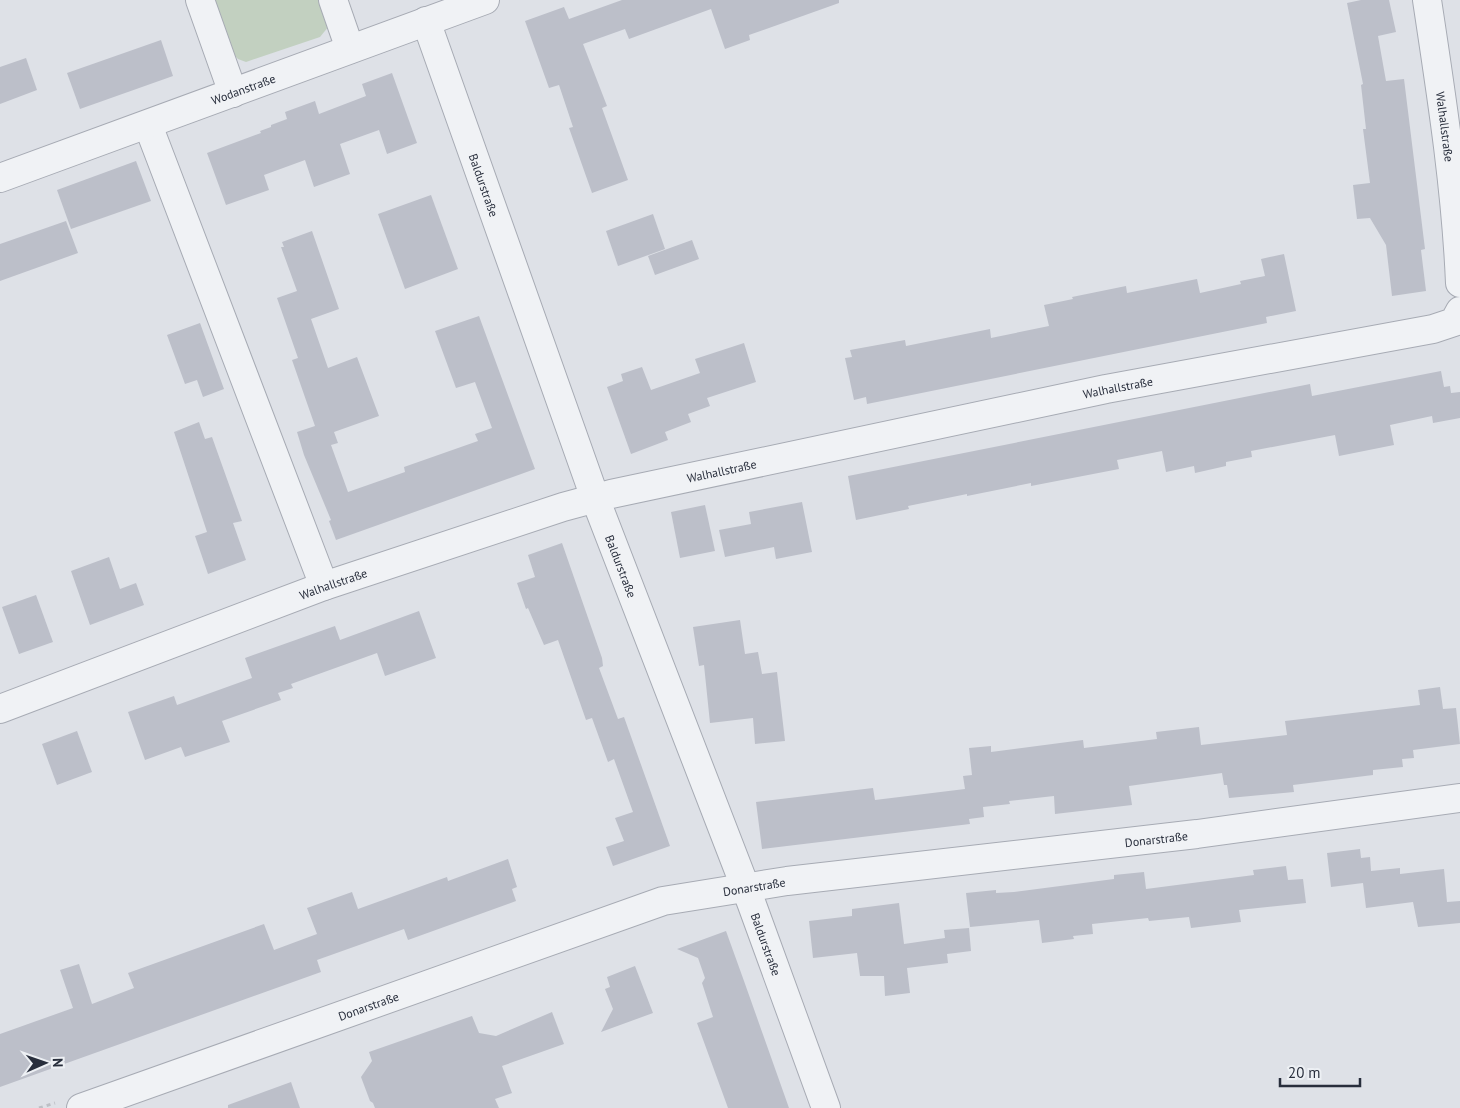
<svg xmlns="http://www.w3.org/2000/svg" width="1460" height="1108" font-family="'PT Sans',sans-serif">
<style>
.green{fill:#c2d0c0}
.building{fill:#bcbfc9}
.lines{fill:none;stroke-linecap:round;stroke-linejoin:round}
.street-casing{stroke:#a7abb4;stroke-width:30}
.path{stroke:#bcbfc5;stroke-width:3;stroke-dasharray:4 4;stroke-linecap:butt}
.street{stroke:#f0f2f5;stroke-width:28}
.labels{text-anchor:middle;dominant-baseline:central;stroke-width:5;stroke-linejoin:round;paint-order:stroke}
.street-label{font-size:12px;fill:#282e3c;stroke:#edf0f4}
</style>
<rect width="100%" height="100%" fill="#dee1e7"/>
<!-- green -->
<polygon class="green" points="212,0 323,0 329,26 320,37 246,62 238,59 232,53"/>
<!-- building -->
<g class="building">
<polygon points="622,0 839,0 839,3 749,35 750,40 725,49 711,9 629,39 625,29 583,44 607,106 602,108 628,180 592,193 569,128 573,127 559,85 549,88 525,21 564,7 569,19"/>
<polygon points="1361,0 1389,0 1396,32 1378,36 1386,81 1404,79 1425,249 1421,250 1426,291 1392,296 1386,245 1370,218 1357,219 1353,185 1370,183 1363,129 1366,129 1361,85 1363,84 1347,3"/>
<polygon points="161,40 173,76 80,109 67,73"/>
<polygon points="26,58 37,90 0,104 0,67"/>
<polygon points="392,73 417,143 387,154 379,130 340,144 350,174 314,187 305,160 264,175 269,190 226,205 207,153 261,133 260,131 271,127 271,125 287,119 285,112 315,101 319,114 366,96 362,84"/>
<polygon points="136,161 151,201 71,229 57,190"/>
<polygon points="431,195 458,269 405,289 378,214"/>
<polygon points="653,214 665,249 618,266 606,231"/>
<polygon points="66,221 78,253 0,281 0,244"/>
<polygon points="312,231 339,309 311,319 328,368 357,357 379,416 334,432 338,443 331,445 348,492 405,472 404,467 478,441 475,434 492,428 475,382 456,388 435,331 479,316 535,469 336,540 329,521 331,520 304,455 297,432 315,426 292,360 298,358 277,298 297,291 281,247 284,247 282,242"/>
<polygon points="692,240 699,259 655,275 648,256"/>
<polygon points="1284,254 1296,311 1266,317 1267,323 867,404 866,397 854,400 845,358 852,357 850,350 905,340 906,346 990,329 991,338 1049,326 1044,305 1073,299 1072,297 1126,286 1127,293 1197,279 1200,293 1241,284 1240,281 1265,276 1261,259"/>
<polygon points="200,323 224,389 203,397 197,380 185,384 167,335"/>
<polygon points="744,343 756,382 707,398 710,406 688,414 691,422 665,432 668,440 631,454 607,387 623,381 621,374 642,367 651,390 700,373 695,359"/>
<polygon points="1441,371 1444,387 1450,386 1451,393 1460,392 1460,418 1433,423 1432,416 1390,425 1394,445 1339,456 1335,435 1251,451 1252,457 1226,462 1226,466 1195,473 1194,466 1166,472 1162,451 1117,460 1119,469 1031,486 1031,483 967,496 967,494 908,506 909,509 856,520 848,476 1310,384 1312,396"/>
<polygon points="199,422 205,439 212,437 242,521 233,523 246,560 208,574 195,536 207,532 174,432"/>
<polygon points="802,502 812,552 776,559 774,547 725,557 719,530 751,524 749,512"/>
<polygon points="705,505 715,551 680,558 671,512"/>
<polygon points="562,543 602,658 603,666 599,668 618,719 624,717 670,846 613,866 606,847 624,841 615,818 633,812 614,759 608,762 592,718 586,720 558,640 544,645 528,608 526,609 517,583 535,577 528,555"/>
<polygon points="109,557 120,589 136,583 144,605 90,625 71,571"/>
<polygon points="36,595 53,642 19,654 2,607"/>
<polygon points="419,611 436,658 385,676 377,653 291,684 293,688 278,693 281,700 222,721 230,742 185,757 181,747 145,760 128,712 174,696 177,705 252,678 245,658 335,626 340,640"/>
<polygon points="740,620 745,654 758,652 762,674 777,672 785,741 755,744 753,718 710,723 704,665 699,666 693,627"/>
<polygon points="1440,687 1443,709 1456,708 1460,744 1413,750 1414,758 1402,759 1403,767 1373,770 1373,775 1293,785 1294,792 1229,798 1227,785 1224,785 1222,773 1129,786 1132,805 1055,814 1054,796 1009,801 1010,804 983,807 984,817 969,819 970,824 762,849 756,802 873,788 875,800 965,789 963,776 972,775 969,748 991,746 991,752 1083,740 1084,748 1157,739 1156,732 1199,727 1201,745 1287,735 1285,721 1420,705 1418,690"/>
<polygon points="77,731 92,772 57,785 42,744"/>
<polygon points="1360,849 1361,858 1370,857 1371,871 1400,868 1400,874 1444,869 1447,902 1460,901 1460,923 1418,927 1413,902 1366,908 1363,883 1331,887 1327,853"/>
<polygon points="508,859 517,887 512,889 516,901 408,940 404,929 317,960 321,972 0,1087 0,1034 73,1008 60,970 79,964 92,1004 134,988 128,973 264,924 274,950 317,934 307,908 352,892 358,909 447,877 448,881"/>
<polygon points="1286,866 1288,880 1303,879 1306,903 1239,910 1241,922 1191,928 1189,917 1149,921 1148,918 1092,924 1093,934 1073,936 1074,939 1042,943 1039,920 970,927 966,893 996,890 996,893 1014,892 1114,879 1114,875 1144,872 1146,889 1254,875 1253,870"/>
<polygon points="899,903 904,944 945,938 944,930 969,928 971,951 947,954 948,963 907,968 910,993 885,996 884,976 860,976 857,953 813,958 809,921 852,916 852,909"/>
<polygon points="726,931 744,981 789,1108 728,1108 697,1023 713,1017 702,983 705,978 698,958 677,949"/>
<polygon points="635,966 653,1013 601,1032 613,1009 605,989 610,987 607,977"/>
<polygon points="552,1012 564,1044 502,1066 512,1093 495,1099 499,1108 375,1108 373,1103 370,1101 361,1077 372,1061 369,1052 472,1016 479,1033 496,1036"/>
<polygon points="291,1082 300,1108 228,1108 228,1105"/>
</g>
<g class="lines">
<defs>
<g id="street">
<polyline points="200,0 233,93"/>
<polyline points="333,0 350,49"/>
<path id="s1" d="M1427 0C1441 93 1456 188 1460 283"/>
<path id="s2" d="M426 21 595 498 751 902 826 1108"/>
<polyline points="148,125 324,586"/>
<path id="s3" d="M0 178 485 0"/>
<path id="s4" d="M0 709 324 586 563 507 611 494 1106 389 1433 329 1454 322 1460 311"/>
<path id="s5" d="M81 1108 663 901 787 881 1197 834 1459 798"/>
</g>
</defs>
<!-- street casing -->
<use href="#street" class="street-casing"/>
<!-- path -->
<polyline class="path" points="39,1108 55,1103"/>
<!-- street -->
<use href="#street" class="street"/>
</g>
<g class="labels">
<!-- street labels -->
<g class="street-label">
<text stroke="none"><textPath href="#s3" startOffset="259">Wodanstraße</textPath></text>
<text stroke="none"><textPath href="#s1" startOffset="128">Walhallstraße</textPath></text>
<text stroke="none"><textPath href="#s2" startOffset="174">Baldurstraße</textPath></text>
<text stroke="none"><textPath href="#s4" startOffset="1166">Walhallstraße</textPath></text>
<text stroke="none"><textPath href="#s4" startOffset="761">Walhallstraße</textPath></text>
<text stroke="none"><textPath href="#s2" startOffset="579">Baldurstraße</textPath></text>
<text stroke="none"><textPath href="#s4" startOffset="356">Walhallstraße</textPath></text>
<text stroke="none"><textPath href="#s5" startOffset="1115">Donarstraße</textPath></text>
<text stroke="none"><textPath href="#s5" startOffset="710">Donarstraße</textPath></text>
<text stroke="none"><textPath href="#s2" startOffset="984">Baldurstraße</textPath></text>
<text stroke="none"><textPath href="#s5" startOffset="305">Donarstraße</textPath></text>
</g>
</g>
<!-- north arrow -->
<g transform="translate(45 1063) rotate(88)" stroke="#edf0f4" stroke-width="4" paint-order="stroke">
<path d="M0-4L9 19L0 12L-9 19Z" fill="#282e3c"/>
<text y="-8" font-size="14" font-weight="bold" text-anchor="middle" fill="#282e3c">N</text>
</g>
<!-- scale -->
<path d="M1280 1078v8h80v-8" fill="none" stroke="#282e3c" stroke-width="2.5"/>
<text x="1288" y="1078" font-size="15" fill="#282e3c" stroke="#edf0f4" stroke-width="4" paint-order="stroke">20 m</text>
</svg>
